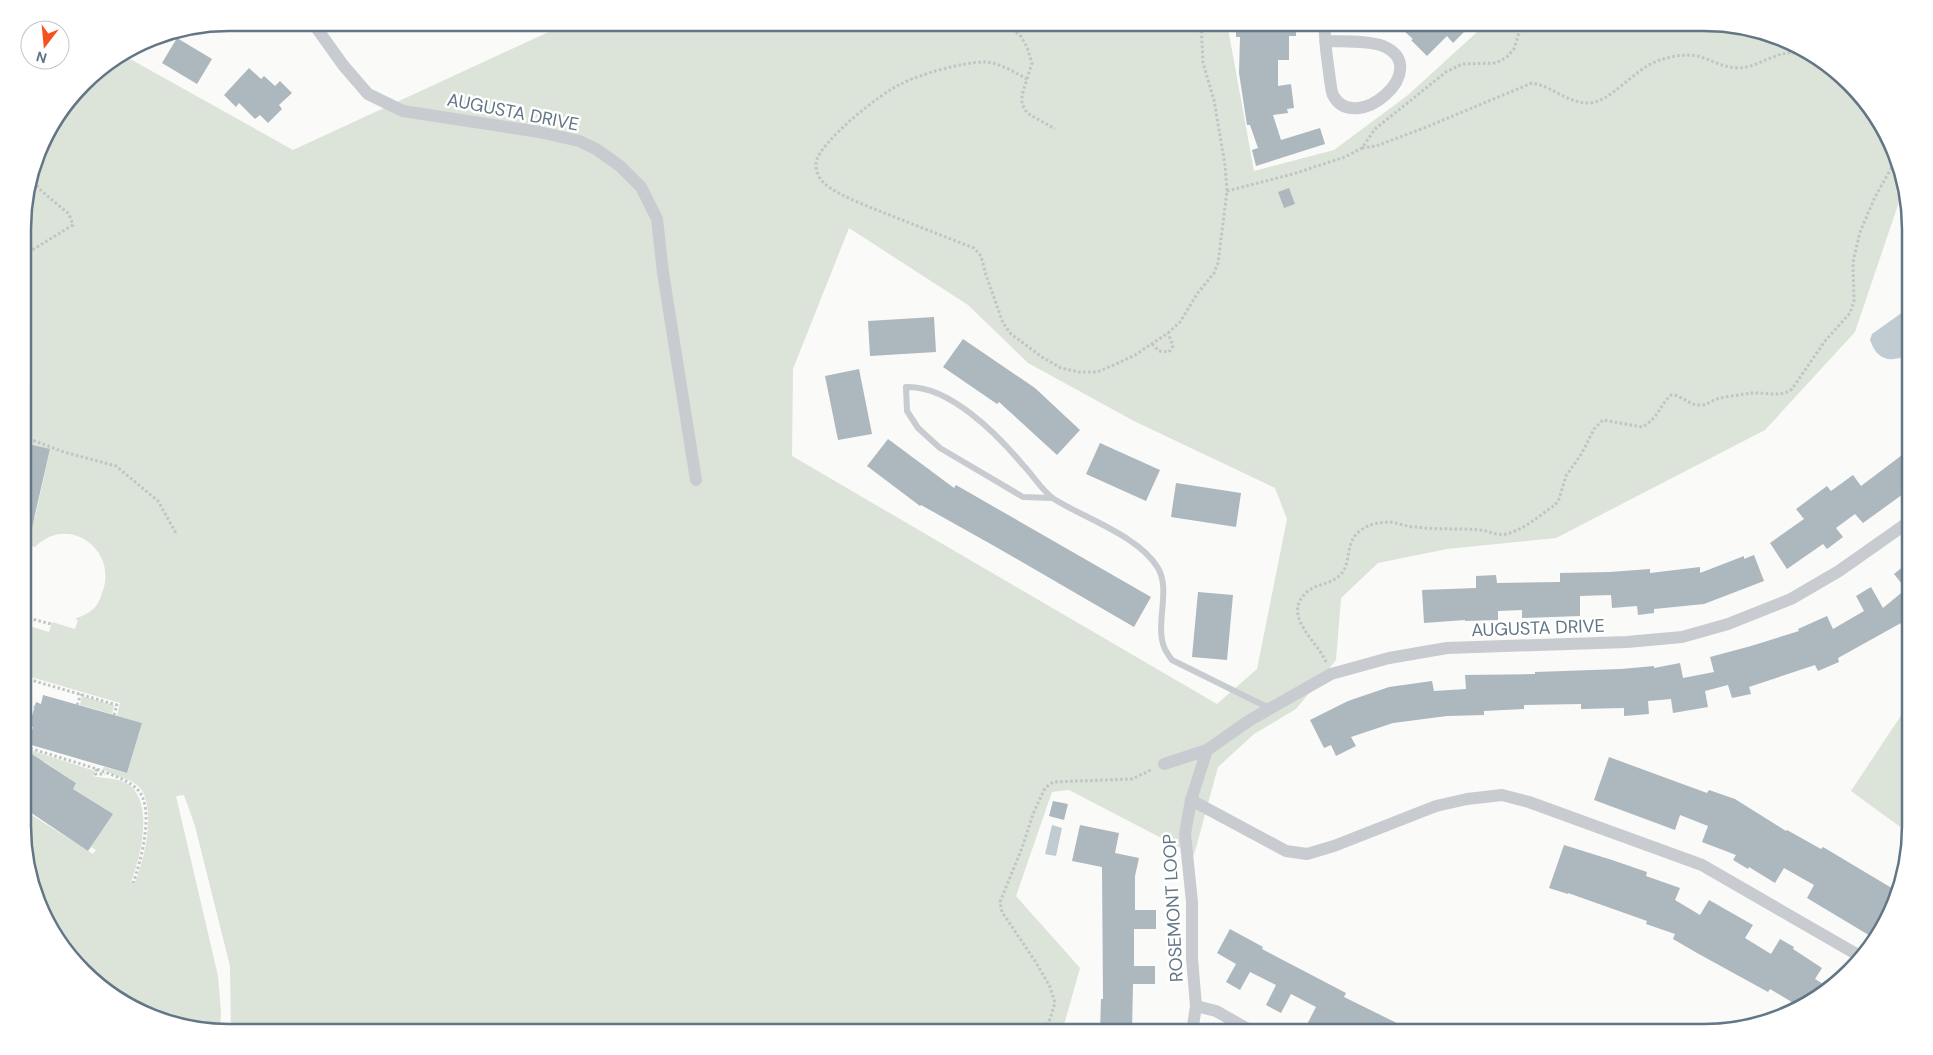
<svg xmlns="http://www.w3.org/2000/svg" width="1933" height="1055" font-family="'DM Sans',sans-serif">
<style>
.green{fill:#dce3d8;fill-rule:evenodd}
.water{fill:#c0ccd1}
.building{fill:#adb7be}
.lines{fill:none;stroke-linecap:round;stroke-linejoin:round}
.path{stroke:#c1c4c6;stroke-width:3;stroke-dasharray:2.5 2.5;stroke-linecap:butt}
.service{stroke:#c8ccd0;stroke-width:6}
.minor{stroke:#c8ccd0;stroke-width:12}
.labels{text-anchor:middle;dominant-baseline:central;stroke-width:5;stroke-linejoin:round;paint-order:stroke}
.street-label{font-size:18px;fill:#627686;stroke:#fff}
.rim{fill:none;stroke:#627686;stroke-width:2.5}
</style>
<rect width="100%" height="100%" fill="#fafaf8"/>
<!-- green -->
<g class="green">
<path d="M568 23H1227L1254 171 1334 150 1408 95 1487 23H1704L1757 29 1807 50 1876 115 1900 163 1904 187 1855 332 1765 430 1556 538 1447 549 1378 563 1341 598 1336 660 1296 709 1254 734 1218 767 1194 855 1069 790 1052 792 1016 896 1080 968 1062 1032H231L230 966 195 826 184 795 176 796 218 976 221 1012 220 1031 176 1026 126 1005 57 940 24 852V810L93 854 96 850 91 847 112 814 73 789 76 783 45 762 24 757V748L95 771 93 776C104 779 113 777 124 782 156 797 141 856 131 882L134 884C144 864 156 809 141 789 131 777 115 778 103 769L104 767 127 773 142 723 117 716 120 703 24 675V632L26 625 49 632 52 622 75 629 78 620 75 619C81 616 88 614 92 610 97 606 100 600 102 593 119 551 69 513 35 547L24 544V516L35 518 50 450 24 443V203L44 138 93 74 123 55 293 150ZM849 228 968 305 1028 363 1134 421 1275 488 1287 519 1257 669 1217 704 792 456 793 369Z"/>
<polygon points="82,696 114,705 112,714 80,705"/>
<polygon points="1910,702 1910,834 1851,791"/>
</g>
<!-- water -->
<g class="water">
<path d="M1910 307V355C1890 362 1878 362 1870 340L1872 334Z"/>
<polygon points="1052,825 1062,828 1056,856 1045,854"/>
</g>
<!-- building -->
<g class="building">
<polygon points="1236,22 1296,22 1296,36 1289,36 1289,60 1278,60 1278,86 1291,84 1294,108 1287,109 1288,113 1273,115 1281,140 1320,128 1325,144 1256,166 1252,150 1258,148 1250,125 1247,125 1239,73 1240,37 1236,37"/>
<polygon points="1394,22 1474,22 1453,43 1447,36 1427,56 1411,40 1413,39"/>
<polygon points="177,38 212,59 197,84 162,63"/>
<polygon points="249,68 261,79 264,76 275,86 280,81 292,93 279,105 282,109 268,123 260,115 255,119 239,103 236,107 224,95"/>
<polygon points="1289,188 1295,204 1284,208 1278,192"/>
<polygon points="934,317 936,352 870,356 868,321"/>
<polygon points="963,339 1035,388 1080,430 1057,455 999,402 997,404 943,367"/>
<polygon points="859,369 872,434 838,440 825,376"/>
<polygon points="888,439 954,488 956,485 1151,597 1134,627 996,547 921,505 920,506 867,466"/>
<polygon points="24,443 50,449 29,541 24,540"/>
<polygon points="1100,443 1160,470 1146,501 1086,474"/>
<polygon points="1910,449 1910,489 1863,523 1855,514 1836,528 1843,537 1827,549 1823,544 1787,569 1770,543 1804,519 1796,509 1827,486 1831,491 1853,475 1861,486"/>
<polygon points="1176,483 1241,493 1236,527 1171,517"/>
<polygon points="1754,555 1764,581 1704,604 1654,609 1654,613 1638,615 1637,606 1612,608 1611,595 1580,596 1580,616 1522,618 1522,610 1498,611 1498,620 1465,621 1465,620 1424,623 1422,590 1476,588 1476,576 1496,575 1497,583 1560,582 1560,573 1610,572 1650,569 1650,573 1700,567 1700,573 1744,556 1744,559"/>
<polygon points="1910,561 1910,618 1838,658 1839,662 1818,671 1815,665 1749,687 1751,694 1732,698 1728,685 1705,691 1708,707 1673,713 1671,699 1648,701 1649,714 1624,716 1624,708 1581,709 1581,704 1524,705 1524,709 1484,711 1484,715 1447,716 1393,723 1351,737 1356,746 1336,756 1331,745 1324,748 1310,720 1348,701 1389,687 1432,681 1434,691 1466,689 1465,675 1535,674 1535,672 1621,669 1654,666 1654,668 1680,663 1683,678 1714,672 1710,657 1751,646 1799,631 1798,629 1827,616 1833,629 1864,611 1856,596 1871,587 1883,608 1906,589 1894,574"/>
<polygon points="1198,592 1233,595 1227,660 1192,657"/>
<polygon points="43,695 142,723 127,773 28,744 33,727 29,726 36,702 41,704"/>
<polygon points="24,749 76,783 73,789 113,814 88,851 24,808"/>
<polygon points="1609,757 1707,793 1709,790 1735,799 1786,831 1787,830 1821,849 1823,847 1895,890 1884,923 1881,921 1872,937 1807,898 1814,885 1784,868 1775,883 1749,867 1748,869 1733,860 1736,855 1702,842 1708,826 1680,815 1675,830 1594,800"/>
<polygon points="1053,801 1068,804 1064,820 1049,816"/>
<polygon points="1080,825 1119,833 1115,853 1139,858 1135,876 1135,910 1156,910 1156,929 1134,929 1134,966 1155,966 1155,984 1133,984 1132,1032 1100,1032 1101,999 1103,999 1102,867 1072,861"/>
<polygon points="1564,845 1612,860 1647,872 1646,876 1680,888 1675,900 1700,915 1709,900 1753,925 1745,938 1771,954 1780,939 1794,947 1793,949 1822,968 1815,979 1828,987 1818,998 1800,1007 1770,989 1768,992 1697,953 1673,939 1675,934 1646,924 1647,921 1568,893 1568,894 1549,888"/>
<polygon points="1230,929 1263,947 1262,949 1346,993 1344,997 1415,1032 1347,1032 1330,1024 1326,1032 1303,1032 1316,1007 1291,994 1281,1013 1266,1005 1276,985 1250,972 1240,990 1226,982 1236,964 1217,953"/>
</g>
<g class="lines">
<!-- path -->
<g class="path">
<polyline points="1004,23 1020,35 1027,47 1032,63 1022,95 1022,104 1027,113 1055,129"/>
<polyline points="1735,27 1752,33 1764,33"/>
<path d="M1027 79C1014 72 1000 63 985 62 963 62 920 74 901 84 882 92 818 143 816 163 815 169 819 179 824 183 837 195 865 205 882 212 912 224 943 236 974 248L981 256 986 275 1003 323 1011 334 1042 357 1061 368 1079 372H1097L1116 364 1135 355 1168 333 1180 322 1197 294 1214 273 1218 263 1227 191 1225 165 1214 100 1203 63 1201 23"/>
<path d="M1362 148 1376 146 1424 128 1532 83C1552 86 1569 104 1589 103 1612 102 1634 68 1660 60 1672 56 1688 53 1701 57 1713 61 1723 67 1737 68 1756 68 1770 55 1788 53 1795 52 1803 54 1810 54"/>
<polyline points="1227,191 1293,174 1345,157 1362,148 1375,129 1446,72 1462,64 1496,63 1507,57 1514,49 1522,23"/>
<polyline points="24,255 73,225 69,214 38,188 34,172"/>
<polyline points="1152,344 1159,351 1169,352 1173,346 1168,333"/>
<polyline points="24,437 64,452 116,466 158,501 177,535"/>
<polyline points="24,617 51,624"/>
<path d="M1326 662C1316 639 1280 615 1308 591 1317 584 1330 584 1339 576 1353 564 1343 543 1361 530 1369 524 1380 522 1390 522 1398 523 1407 527 1416 527 1437 530 1459 528 1480 530 1489 531 1497 536 1506 534 1524 530 1540 515 1555 505L1559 499 1566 476 1582 453 1594 429 1603 420 1642 427C1659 418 1658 407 1671 395 1683 395 1688 405 1699 405 1707 406 1710 401 1717 399 1727 396 1740 395 1751 393 1765 392 1781 398 1792 389L1825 341 1850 313 1854 301 1853 262 1860 232 1875 197 1897 158"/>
<polyline points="24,678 117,705 114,715"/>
<polyline points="24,702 30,680"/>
<polyline points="24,704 35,707"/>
<polyline points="77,705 81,694"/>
<path d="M24 742 26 747 97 769C111 775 127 779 138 790 155 808 141 862 133 883"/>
<polyline points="97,769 95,774 105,774"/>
<polyline points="1039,1032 1049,1022 1055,1003 1050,987 1037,964 1002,912 1000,902 1022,848 1033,814 1045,788 1053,782 1132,779 1153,769"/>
</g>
<!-- service -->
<path class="service" d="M1052 498 1023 497 940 448 918 428 907 411 906 387C949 385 997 434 1023 465 1033 475 1042 491 1054 499 1084 518 1139 536 1158 568 1171 590 1155 624 1164 647 1166 652 1169 656 1172 660L1269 708"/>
<!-- minor -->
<g class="minor">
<polyline points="313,23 343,65 368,94 403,111 539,132 579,141 596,149 620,166 641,187 657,219 663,273 696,480"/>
<path d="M1324 23C1325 42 1327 61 1330 80 1331 85 1331 91 1333 95 1355 137 1435 68 1383 46 1368 40 1341 42 1325 41"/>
<polyline points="1164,764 1207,750 1250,720 1331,674 1389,658 1447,648 1627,642 1682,637 1728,624 1791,599 1839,571 1910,521"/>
<polyline points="1191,800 1286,851 1307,854 1334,846 1436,806 1467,799 1502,795 1529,802 1702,865 1858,955"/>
<polyline points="1196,1006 1216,1011 1253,1032"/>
<polyline points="1192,1032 1196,1006 1192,958 1192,902 1185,834 1191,800 1207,750"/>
</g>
</g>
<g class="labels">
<!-- street labels -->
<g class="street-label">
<text transform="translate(513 112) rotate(11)">AUGUSTA DRIVE</text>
<text transform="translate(1538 628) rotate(-2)">AUGUSTA DRIVE</text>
<text transform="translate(1173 908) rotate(-93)">ROSEMONT LOOP</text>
</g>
</g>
<!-- crop -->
<path d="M0 0H1933V1055H0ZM229 31H1704A198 198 0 0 1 1902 229V826A198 198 0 0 1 1704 1024H229A198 198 0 0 1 31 826V229A198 198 0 0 1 229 31Z" fill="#fff" fill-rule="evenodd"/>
<path class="rim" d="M229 31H1704A198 198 0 0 1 1902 229V826A198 198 0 0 1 1704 1024H229A198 198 0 0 1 31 826V229A198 198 0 0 1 229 31Z"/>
<!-- north arrow -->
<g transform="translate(45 45) rotate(196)"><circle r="24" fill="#ffffff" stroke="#c0c8cf"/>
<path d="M0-4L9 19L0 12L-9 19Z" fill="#f4521e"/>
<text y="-8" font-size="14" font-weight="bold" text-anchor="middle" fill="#627686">N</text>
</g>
</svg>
